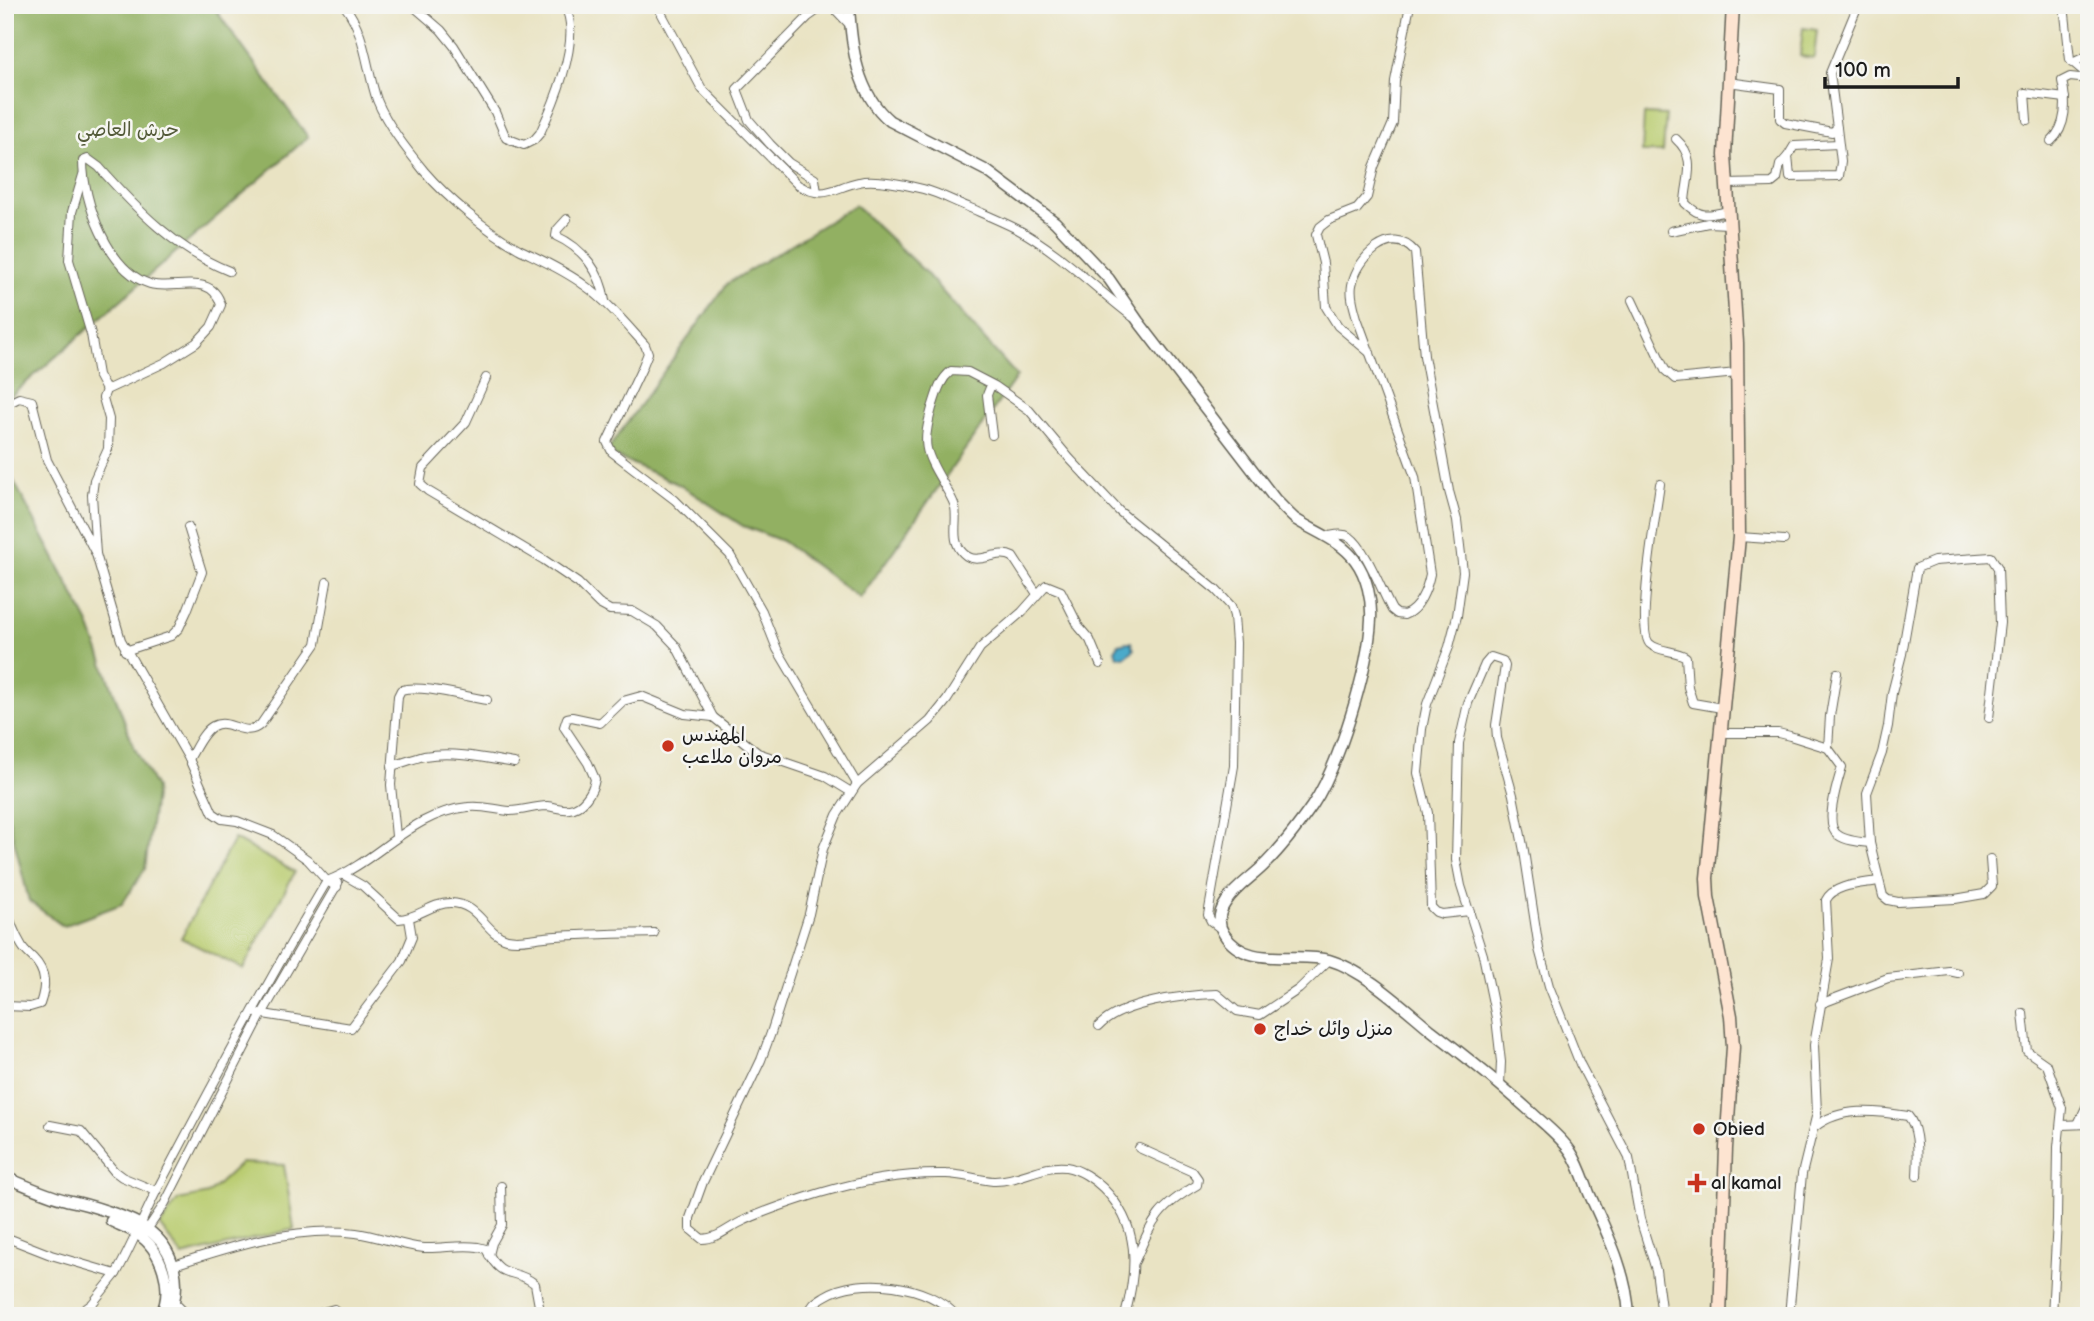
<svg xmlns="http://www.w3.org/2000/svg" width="2094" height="1321" font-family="'Balsamiq Sans','Playpen Sans Arabic',sans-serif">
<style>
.green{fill:#b9cc6f;stroke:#6a7446;stroke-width:2}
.forest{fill:#92b062;stroke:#57663f;stroke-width:2}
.water{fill:#4baaca;stroke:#346373;stroke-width:2}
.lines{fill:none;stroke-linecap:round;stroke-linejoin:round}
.minor-casing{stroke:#646256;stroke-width:10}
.tertiary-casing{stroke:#646256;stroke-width:13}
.secondary-casing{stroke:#646256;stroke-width:15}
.minor{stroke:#fff;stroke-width:8}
.tertiary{stroke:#fff;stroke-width:10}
.secondary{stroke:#fde4d1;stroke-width:12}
.poi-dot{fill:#c8321e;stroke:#f6f6f2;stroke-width:2.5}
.labels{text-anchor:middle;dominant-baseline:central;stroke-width:5;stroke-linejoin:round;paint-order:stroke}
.park-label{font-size:19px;fill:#535a39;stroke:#f6f6f2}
.poi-label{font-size:19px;fill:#1c1c1c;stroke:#f6f6f2;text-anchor:start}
</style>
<rect width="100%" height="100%" fill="#f6f6f2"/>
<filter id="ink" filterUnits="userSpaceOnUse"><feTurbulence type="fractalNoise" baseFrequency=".0143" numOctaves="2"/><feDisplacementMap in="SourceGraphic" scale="14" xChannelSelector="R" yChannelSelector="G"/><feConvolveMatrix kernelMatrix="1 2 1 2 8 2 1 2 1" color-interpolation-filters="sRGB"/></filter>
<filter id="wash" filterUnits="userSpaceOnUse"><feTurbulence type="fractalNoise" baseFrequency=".00686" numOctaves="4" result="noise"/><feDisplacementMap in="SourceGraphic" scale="28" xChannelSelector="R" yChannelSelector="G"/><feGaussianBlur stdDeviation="1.57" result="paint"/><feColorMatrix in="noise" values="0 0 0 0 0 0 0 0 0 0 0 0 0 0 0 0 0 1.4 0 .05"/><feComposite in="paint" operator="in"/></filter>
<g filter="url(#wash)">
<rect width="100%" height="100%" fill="#e9e3c3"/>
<!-- green -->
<g class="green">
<polygon points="1803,28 1817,30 1814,58 1800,56"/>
<polygon points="1644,114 1666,115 1663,152 1642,152"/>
<polygon points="234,839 295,872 243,969 181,938"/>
<polygon points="241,1163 284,1165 294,1229 182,1256 160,1226 178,1200 208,1194"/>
</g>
<!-- forest -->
<g class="forest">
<polygon points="5,5 212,5 308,137 5,401"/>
<polygon points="855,205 925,272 1017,376 860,598 782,541 743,526 680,485 606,452 727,284"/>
<polygon points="5,475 11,476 88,622 134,747 156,788 145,869 122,904 63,926 29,901 5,804"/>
</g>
<!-- water -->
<polygon class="water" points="1127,642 1131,642 1134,650 1124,657 1117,656 1115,650 1119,644"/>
</g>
<g filter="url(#ink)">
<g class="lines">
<defs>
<g id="minor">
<path d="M344 5C366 33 366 68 377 100 387 125 407 150 424 171 448 199 487 231 519 249 541 260 564 270 584 285 607 301 626 324 645 345L648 353 642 368 607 442 612 452 675 500 730 555 762 611 777 649 857 784"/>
<path d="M412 5 441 30 454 46 495 112 506 138 524 145 534 140 540 133C554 103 583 36 564 5"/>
<path d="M657 5 702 89 798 185C825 201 834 187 859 182 874 178 908 185 923 189 939 193 953 201 968 207 984 214 1001 221 1017 229 1057 250 1096 289 1133 317"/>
<polyline points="831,5 850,25"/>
<polyline points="2064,5 2070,60 2089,76"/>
<polyline points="2072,63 2089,55"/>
<polyline points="1728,82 1780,89 1780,119 1785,123 1832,132 1837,128 1830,73 1858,5"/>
<polyline points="2027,120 2025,93 2065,98"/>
<polyline points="1837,128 1841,162 1839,176 1790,177 1788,156 1794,146 1839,144"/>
<path d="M1676 139C1698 159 1686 178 1685 203 1700 218 1708 216 1727 211"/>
<path d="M2051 141C2067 127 2067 101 2062 81L2070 77 2089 79"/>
<polyline points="83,175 72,212 69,260 91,334 98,375 106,390"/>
<polyline points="1726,184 1772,183 1777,179 1780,165 1788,156"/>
<polyline points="817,192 815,179 789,163 770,144 749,120 737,89 808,17 825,5"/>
<path d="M567 219 557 230 556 236C583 248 601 272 605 301"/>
<polyline points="1671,231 1708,223 1728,224"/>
<polyline points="1632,300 1665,370 1675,379 1737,373"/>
<polyline points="1370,353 1338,326 1326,307 1323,263 1316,235 1320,227 1329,220 1357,209 1367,197 1374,167 1393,123 1395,81 1410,5"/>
<polyline points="486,378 466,422 423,468 420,484 428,491 544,560 578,583 599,604 610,610 632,611 657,626 676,646 713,717"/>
<polyline points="991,385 987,395 992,435"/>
<polyline points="5,405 19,398 32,401 47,460 96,554 121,640 189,759 213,813 222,819 237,821 273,835 308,860 327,881 337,887"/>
<path d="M1660 484C1657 508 1635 632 1650 644 1659 652 1675 650 1686 657L1688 687 1693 703 1722 708"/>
<path d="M1328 536C1335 535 1343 533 1350 537 1366 548 1382 592 1392 610L1397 614 1404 615C1419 610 1427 589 1430 574L1415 477 1357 318C1354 307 1350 296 1352 285 1357 258 1391 224 1415 252L1424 356 1449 491 1457 520 1463 572 1457 616 1449 647 1427 704 1422 729 1418 773 1428 813 1431 907 1436 912 1442 914 1470 911"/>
<polyline points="1739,537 1784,540"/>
<path d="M96 554 92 495 94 480 108 449 109 419 103 398 106 390 164 363 196 343 211 327 221 305C212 271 175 291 150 284 108 271 83 201 83 161L88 159 99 167C136 209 176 250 229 271"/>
<path d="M1037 594 1013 557C996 548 978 568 963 553 950 540 958 524 955 507 953 499 947 491 943 483 924 451 922 444 932 408 937 393 939 381 951 371L968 372 995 386 1029 410 1070 459 1119 511 1216 590 1231 606 1234 616 1236 643 1234 766 1208 915 1211 921 1220 928"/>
<polyline points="125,651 171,636 179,628 187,611 202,572 188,527"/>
<path d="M1100 664 1090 640 1079 627 1061 591 1046 585 1022 612 980 648 947 700 930 721 857 784 837 815 823 849 809 914 771 1033 761 1060 703 1182 690 1218V1229L702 1239C717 1239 728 1228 741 1222 766 1210 794 1201 820 1193 860 1181 904 1173 946 1174 962 1174 978 1180 993 1181 1018 1182 1042 1164 1066 1167 1079 1169 1094 1179 1103 1188 1140 1225 1138 1267 1125 1316"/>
<path d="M1721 733H1778L1790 736 1828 748 1842 767C1838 781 1823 826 1838 835 1846 841 1860 842 1870 843L1883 896 1888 900 1898 902 1955 899 1984 894 1992 886 1990 859"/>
<polyline points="1828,748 1830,716 1837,673"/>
<path d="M189 759C195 750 202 732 213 726 230 717 245 740 261 724L316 644 327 582"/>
<path d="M392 766C402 763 413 759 424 756 454 751 485 758 514 763"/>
<path d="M396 836 391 785 398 696 401 690C422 684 465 697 487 700"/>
<polyline points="1870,843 1867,793 1882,753 1888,726 1892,693 1902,654 1917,568 1934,561 1991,557 1998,568 2000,623 1989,718"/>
<path d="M344 875 363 886 399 919C417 919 431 903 450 903 480 903 485 934 507 939 520 942 532 938 545 937 581 934 617 934 654 933"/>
<path d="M5 904C9 919 14 933 22 946 25 951 29 954 33 958 47 972 46 987 40 1004L30 1007 5 1006"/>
<polyline points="1820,1004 1888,978 1949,971 1958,973"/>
<polyline points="257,1013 351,1028 402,961 412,937 409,919"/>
<polyline points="2023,1013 2027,1051 2047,1065 2062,1108 2058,1147 2057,1220 2052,1316"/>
<path d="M1099 1026C1122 1002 1184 995 1217 994L1237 1011 1260 1015 1299 989 1329 960"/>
<polyline points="2086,1036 2089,1096"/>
<polyline points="1500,1084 1501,1062 1496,1018 1483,955 1461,886 1456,860 1459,743 1468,703 1485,664 1491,657 1503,661 1505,666 1496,725 1497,738 1513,795 1524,851 1539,949 1549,986 1580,1064 1629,1158 1640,1219 1656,1270 1662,1316"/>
<polyline points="2078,1124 2089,1101"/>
<polyline points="50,1125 81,1131 114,1171 122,1177 156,1191"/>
<polyline points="2061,1125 2089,1124"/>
<path d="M1815 1127C1840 1106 1878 1111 1908 1116 1919 1128 1918 1161 1917 1176"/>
<polyline points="145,1233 165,1203 262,1014 338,883"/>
<path d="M5 1237 51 1255 116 1274C132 1246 143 1217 158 1188 212 1085 267 982 327 881 378 862 410 813 468 807 483 805 495 810 510 811 523 811 535 806 547 806 555 807 561 810 569 809 582 808 593 792 595 779L588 763 564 727 567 718 572 717 600 723 623 701 641 696 685 714 713 717 758 753 825 776 851 792"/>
<polyline points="489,1255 492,1243 502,1225 501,1186"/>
<path d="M1135 1261C1153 1220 1157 1208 1197 1185L1198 1179 1193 1172 1139 1148"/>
<path d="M174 1265C232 1246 294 1226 356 1233 379 1236 401 1246 424 1248 442 1249 460 1244 478 1247L486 1249C503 1283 513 1266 535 1284L539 1306 537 1316"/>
<polyline points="175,1303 188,1316"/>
<polyline points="76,1316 92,1304 116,1274"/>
<polyline points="309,1316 334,1309"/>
<path d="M810 1316C809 1305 817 1301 825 1296 859 1275 931 1284 956 1316"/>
<path d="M1789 1316 1802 1174 1817 1113 1814 1045 1829 959 1826 900C1834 884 1862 884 1878 881"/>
</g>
<g id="tertiary">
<path d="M849 5C851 46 857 94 890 121L987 171 1055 222 1109 279 1138 321 1275 499C1281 505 1288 513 1295 519 1315 532 1340 540 1355 560 1367 576 1372 600 1371 619 1369 667 1339 766 1312 806 1298 826 1283 846 1266 863 1253 877 1236 886 1226 902 1219 912 1217 923 1224 934 1246 970 1295 951 1329 960 1364 970 1403 1007 1431 1030 1465 1056 1499 1083 1531 1112 1545 1125 1560 1136 1571 1152 1579 1164 1584 1180 1589 1193 1607 1233 1627 1272 1629 1316"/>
<path d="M5 1177C25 1185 46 1195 66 1200 87 1204 131 1217 147 1229 175 1249 184 1286 168 1316"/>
<path d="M111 1221C119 1225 128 1228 136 1233 162 1249 175 1289 160 1316"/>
</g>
<polyline id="secondary" points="1720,1316 1726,1148 1733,1047 1731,1016 1708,897 1707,878 1739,537 1737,343 1725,155 1733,5"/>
</defs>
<!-- minor casing -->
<use href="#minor" class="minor-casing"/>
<!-- tertiary casing -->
<use href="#tertiary" class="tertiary-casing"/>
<!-- secondary casing -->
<use href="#secondary" class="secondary-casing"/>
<!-- minor -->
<use href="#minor" class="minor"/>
<!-- tertiary -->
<use href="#tertiary" class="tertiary"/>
<!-- secondary -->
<use href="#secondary" class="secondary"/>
</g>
</g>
<!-- markers -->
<g class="poi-dot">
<circle cx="668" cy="746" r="7"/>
<circle cx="1260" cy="1029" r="7"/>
<circle cx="1699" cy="1129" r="7"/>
<path d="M1693.5 1172.5h7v7h7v7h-7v7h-7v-7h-7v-7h7z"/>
</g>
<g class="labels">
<!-- park labels -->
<g class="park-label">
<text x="128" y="130">حرش العاصي</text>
</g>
<!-- poi labels -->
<g class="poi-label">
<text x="682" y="735">المهندس<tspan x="682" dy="22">مروان ملاعب</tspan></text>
<text x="1274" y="1029">منزل وائل خداج</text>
<text x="1713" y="1129">Obied</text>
<text x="1711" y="1183">al kamal</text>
</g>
</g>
<!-- margin -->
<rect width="2094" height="1321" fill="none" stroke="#f6f6f2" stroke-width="28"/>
<!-- scale -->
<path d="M1825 77v10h133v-10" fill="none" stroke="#1c1c1c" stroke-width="3.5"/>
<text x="1835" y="77" font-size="21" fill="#1c1c1c" stroke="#f6f6f2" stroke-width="5" paint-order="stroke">100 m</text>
</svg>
